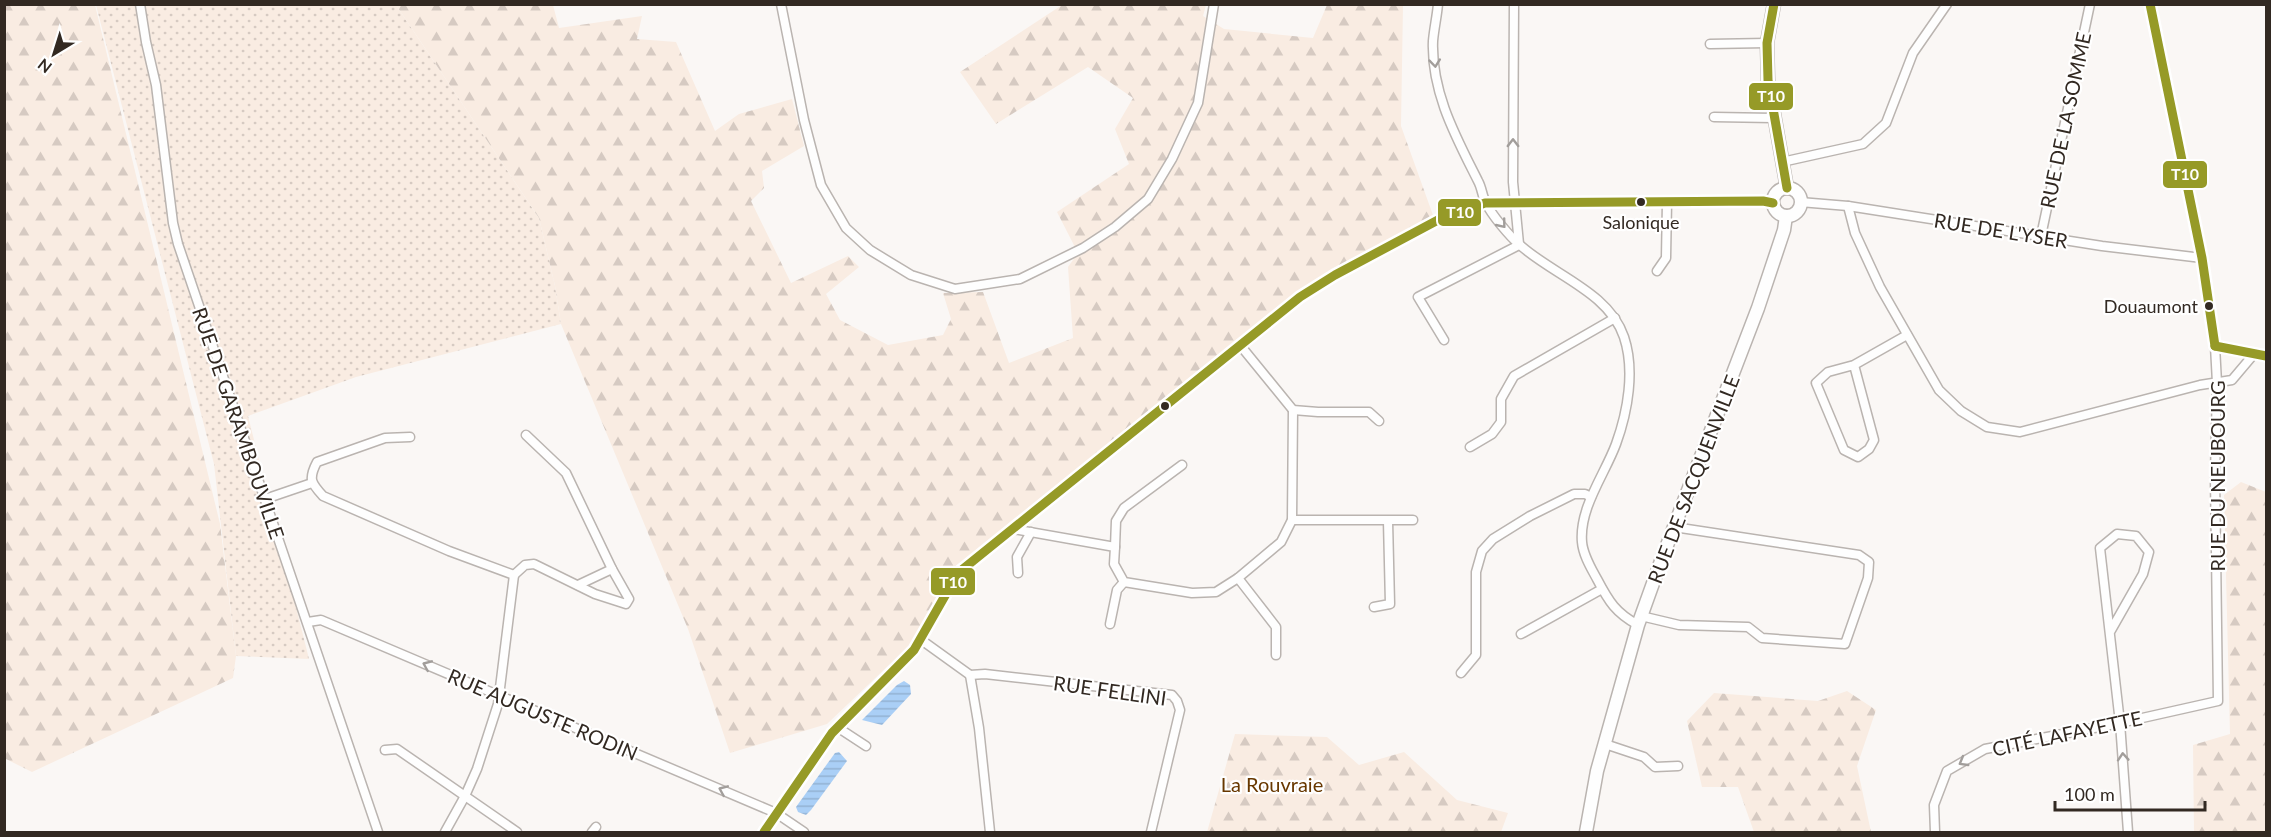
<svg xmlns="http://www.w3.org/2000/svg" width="2271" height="837" font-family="Lato,sans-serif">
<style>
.green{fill:url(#green-dots)}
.forest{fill:url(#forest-firs)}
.water{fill:url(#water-rules)}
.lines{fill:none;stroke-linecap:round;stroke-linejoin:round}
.street-casing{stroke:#bab4b0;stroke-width:11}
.secondary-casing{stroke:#bab4b0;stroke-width:15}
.street{stroke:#fefefe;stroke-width:8}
.secondary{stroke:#fefefe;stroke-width:12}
.bus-1-casing{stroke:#fff;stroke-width:14}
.bus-1{stroke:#969a27;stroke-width:9}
.oneway{stroke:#a29e9b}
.bus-dot{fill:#322922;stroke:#fff;stroke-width:2}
.labels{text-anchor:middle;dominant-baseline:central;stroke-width:4.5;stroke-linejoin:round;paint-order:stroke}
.bus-label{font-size:18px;fill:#322922;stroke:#fff}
.street-label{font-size:20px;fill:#322922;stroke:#fff}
.park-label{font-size:20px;fill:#683800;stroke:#fff}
.line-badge{stroke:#fff;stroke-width:2}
.badge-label{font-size:16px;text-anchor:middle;font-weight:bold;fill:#fff}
</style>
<defs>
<pattern id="green-dots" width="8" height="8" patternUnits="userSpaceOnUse" patternTransform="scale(1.5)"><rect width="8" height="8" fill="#f9ece2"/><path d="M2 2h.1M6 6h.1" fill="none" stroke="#d6cac2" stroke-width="1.8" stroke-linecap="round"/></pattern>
<pattern id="forest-firs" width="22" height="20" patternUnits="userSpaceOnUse" patternTransform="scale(1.5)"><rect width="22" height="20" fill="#f9ece2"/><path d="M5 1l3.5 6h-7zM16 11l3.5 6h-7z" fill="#d6cac2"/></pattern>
<pattern id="water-rules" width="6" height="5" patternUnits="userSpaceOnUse" patternTransform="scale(1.5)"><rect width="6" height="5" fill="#aacff6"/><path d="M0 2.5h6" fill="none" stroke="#93b2d3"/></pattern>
</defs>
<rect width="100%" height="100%" fill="#faf7f5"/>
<!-- green -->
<polygon class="green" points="96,5 396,5 539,218 555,286 561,324 356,377 248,416 309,659 236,656 214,464"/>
<!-- forest -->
<g class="forest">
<polygon points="4,5 95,5 220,524 236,656 233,678 32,772 4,758"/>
<polygon points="396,5 553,5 559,28 642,16 637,39 676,42 715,131 739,114 792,99 804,146 762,171 764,188 751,201 791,283 848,256 859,267 826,294 840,320 888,345 943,335 951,319 943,293 983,292 1009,363 1073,338 1068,267 1078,253 1057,212 1129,164 1115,129 1133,98 1088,67 996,124 960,72 1062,5 1206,5 1203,16 1224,29 1313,38 1327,5 1403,5 1401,126 1434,218 1295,297 1125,438 950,574 910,645 827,724 730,753 688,629 561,324 555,286 539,218"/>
<polygon points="2241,482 2266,492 2266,832 2194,832 2193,745 2230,734 2224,495"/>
<polygon points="1847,691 1876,710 1857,766 1871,832 1754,832 1738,787 1702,787 1687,721 1714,693 1818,701"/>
<polygon points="1235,734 1327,737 1359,765 1404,752 1457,800 1508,813 1501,832 1207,832"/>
</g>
<!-- water -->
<g class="water">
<polygon points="904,681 910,685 911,694 882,725 862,720 897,685"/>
<polygon points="839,752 847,761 811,810 806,815 798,812 796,807 835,753"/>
</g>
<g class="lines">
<defs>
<g id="street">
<polyline points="140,4 146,42 156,85 173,223 178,244 378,832"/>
<polyline points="781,4 804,120 821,185 846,228 870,250 911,275 955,289 1020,279 1083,248 1115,227 1148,199 1172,159 1198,103 1214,4"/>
<path d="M1438 4C1437 16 1434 29 1433 41 1431 92 1456 137 1478 181 1482 188 1482 196 1486 203 1491 214 1510 237 1520 245 1553 275 1609 292 1624 337 1635 370 1628 411 1616 444 1605 474 1579 508 1582 542 1583 555 1591 568 1597 579 1609 602 1616 613 1638 625"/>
<polyline points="1514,4 1513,182 1519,244"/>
<polyline points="1710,44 1767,43"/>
<polyline points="1714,117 1773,118"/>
<polyline points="1782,162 1863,144 1886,123 1913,53 1947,4"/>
<polyline points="1800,202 1848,206 2102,246 2202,258"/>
<polyline points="1848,206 1855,233 1880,287 1939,390 1961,411 1987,427 2020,432 2200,385 2232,380 2254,354"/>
<polyline points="2041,236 2090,4"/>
<polyline points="1657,271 1666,258 1667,202"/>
<polyline points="1444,340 1418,297 1519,245"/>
<polyline points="1240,345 1293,410 1318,412 1369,412 1379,421"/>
<polyline points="2215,346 2266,356"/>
<polyline points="1854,365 1828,372 1816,383 1844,450 1858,457 1869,449 1874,440 1854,365 1907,335"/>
<path d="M410 437 385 438 317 462C308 479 311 483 323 496L449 551 514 575"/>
<polyline points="1470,447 1492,434 1501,422 1501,399 1514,376 1615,318"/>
<polyline points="265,499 312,483"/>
<polyline points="1292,520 1413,520"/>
<polyline points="1013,529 1115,547 1114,564 1124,582 1192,593 1216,592 1238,578"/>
<polyline points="1115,547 1116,521 1124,508 1182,465"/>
<polyline points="1018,573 1017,557 1031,532"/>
<polyline points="514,575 525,565 534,564 595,594 626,604 629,599 612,569 566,473 526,435"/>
<polyline points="578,585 612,569"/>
<polyline points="1374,607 1390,604 1388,521"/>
<polyline points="1641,616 1679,625 1748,627 1762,638 1845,644 1868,578 1869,562 1859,555 1674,527"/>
<polyline points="308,622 321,620 776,813 804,832"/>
<polyline points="1110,624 1117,590 1124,582"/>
<polyline points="2110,632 2143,574 2149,552 2136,536 2117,534 2100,548 2120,723 2128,832"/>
<polyline points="1521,634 1602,589"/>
<polyline points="920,639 970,675 985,674 1172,695 1177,701 1180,710 1151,832"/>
<polyline points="1276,655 1276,627 1238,578 1281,542 1292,520 1293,410"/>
<polyline points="1461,673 1476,655 1476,572 1482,551 1493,539 1530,516 1574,494 1585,494 1591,497"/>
<polyline points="970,675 979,728 990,832"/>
<polyline points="837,727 866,746"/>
<polyline points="1605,744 1644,757 1655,767 1678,766"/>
<polyline points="385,750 397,749 517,832"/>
<polyline points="445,832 465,796 477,769 498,704 514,575"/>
<polyline points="592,832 596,827"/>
<polyline points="764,832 832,733 914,650 958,573 1300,297 1335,275 1438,220 1456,212 1485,203 1763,201 1773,203"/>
<polyline points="1935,832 1934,805 1947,771 1985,749 2120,723 2218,701 2215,476 2217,383 2215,346 2202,258 2150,4"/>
</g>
<g id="secondary">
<polyline points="1774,4 1767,43 1768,80 1787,188"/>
<circle cx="1787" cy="202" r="14"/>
<polyline points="1586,832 1597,771 1638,625 1661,561 1758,308 1784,230 1786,216"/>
</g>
</defs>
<!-- street casing -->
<use href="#street" class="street-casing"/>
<!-- secondary casing -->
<use href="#secondary" class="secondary-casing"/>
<!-- street -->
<use href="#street" class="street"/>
<!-- secondary -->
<use href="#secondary" class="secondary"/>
<defs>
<g id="bus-1">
<polyline points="1774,4 1767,43 1768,80 1787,188"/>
<polyline points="2150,4 2202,258 2215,346"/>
<polyline points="2215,346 2266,356"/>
<polyline points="764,832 832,733 914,650 958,573 1300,297 1335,275 1438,220 1485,203 1763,201 1773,203"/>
</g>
</defs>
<!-- bus-1 casing -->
<use href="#bus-1" class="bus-1-casing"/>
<!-- bus-1 -->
<use href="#bus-1" class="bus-1"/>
</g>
<!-- one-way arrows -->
<defs><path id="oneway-chevron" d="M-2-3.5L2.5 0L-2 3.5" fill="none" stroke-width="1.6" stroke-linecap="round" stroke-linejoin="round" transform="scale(1.5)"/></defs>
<g class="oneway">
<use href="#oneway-chevron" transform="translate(1435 63) rotate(84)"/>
<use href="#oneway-chevron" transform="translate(1513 143) rotate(-90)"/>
<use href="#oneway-chevron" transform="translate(1502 224) rotate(51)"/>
<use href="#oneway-chevron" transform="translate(427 665) rotate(-157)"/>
<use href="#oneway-chevron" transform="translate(2123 757) rotate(-94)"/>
<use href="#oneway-chevron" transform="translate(1963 762) rotate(150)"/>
<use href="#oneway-chevron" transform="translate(723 790) rotate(-157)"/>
</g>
<!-- markers -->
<g class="bus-dot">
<circle cx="1641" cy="202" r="5"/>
<circle cx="2209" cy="306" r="5"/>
<circle cx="1165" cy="406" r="5"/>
</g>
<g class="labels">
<!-- bus labels -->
<g class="bus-label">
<text x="1641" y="222">Salonique</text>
<text x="2198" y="306" text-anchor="end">Douaumont</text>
</g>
<!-- street labels -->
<g class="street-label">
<text transform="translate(2065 120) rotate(-78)">RUE DE LA SOMME</text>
<text transform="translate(2001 230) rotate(9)">RUE DE L'YSER</text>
<text transform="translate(239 423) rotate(71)">RUE DE GARAMBOUVILLE</text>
<text transform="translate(2217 476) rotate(-90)">RUE DU NEUBOURG</text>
<text transform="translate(1693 479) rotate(-69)">RUE DE SACQUENVILLE</text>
<text transform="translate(1110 690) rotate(8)">RUE FELLINI</text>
<text transform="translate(543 714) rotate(23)">RUE AUGUSTE RODIN</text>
<text transform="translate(2067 733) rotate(-12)">CITÉ LAFAYETTE</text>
</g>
<!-- park labels -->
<g class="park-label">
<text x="1272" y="784">La Rouvraie</text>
</g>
</g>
<g class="line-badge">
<rect x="1748" y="82" width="46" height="29" rx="6" fill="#969a27"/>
<rect x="2162" y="160" width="46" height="29" rx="6" fill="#969a27"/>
<rect x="1437" y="198" width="45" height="29" rx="6" fill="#969a27"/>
<rect x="930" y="567" width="46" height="29" rx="6" fill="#969a27"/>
</g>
<g class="badge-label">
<text x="1771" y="102">T10</text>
<text x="2185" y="180">T10</text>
<text x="1460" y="218">T10</text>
<text x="953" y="588">T10</text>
</g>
<!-- border -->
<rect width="2271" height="837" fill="none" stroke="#322922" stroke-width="12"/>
<!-- north arrow -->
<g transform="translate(54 54) rotate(218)" stroke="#ffffff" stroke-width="4.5" paint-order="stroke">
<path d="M0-4.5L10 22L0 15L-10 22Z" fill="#322922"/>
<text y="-9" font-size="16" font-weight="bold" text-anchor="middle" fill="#322922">N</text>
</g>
<!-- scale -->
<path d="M2055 801v9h150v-9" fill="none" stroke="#322922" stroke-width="3"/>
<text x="2064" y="801" font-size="18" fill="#322922" stroke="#ffffff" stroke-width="4.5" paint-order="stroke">100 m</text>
</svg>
